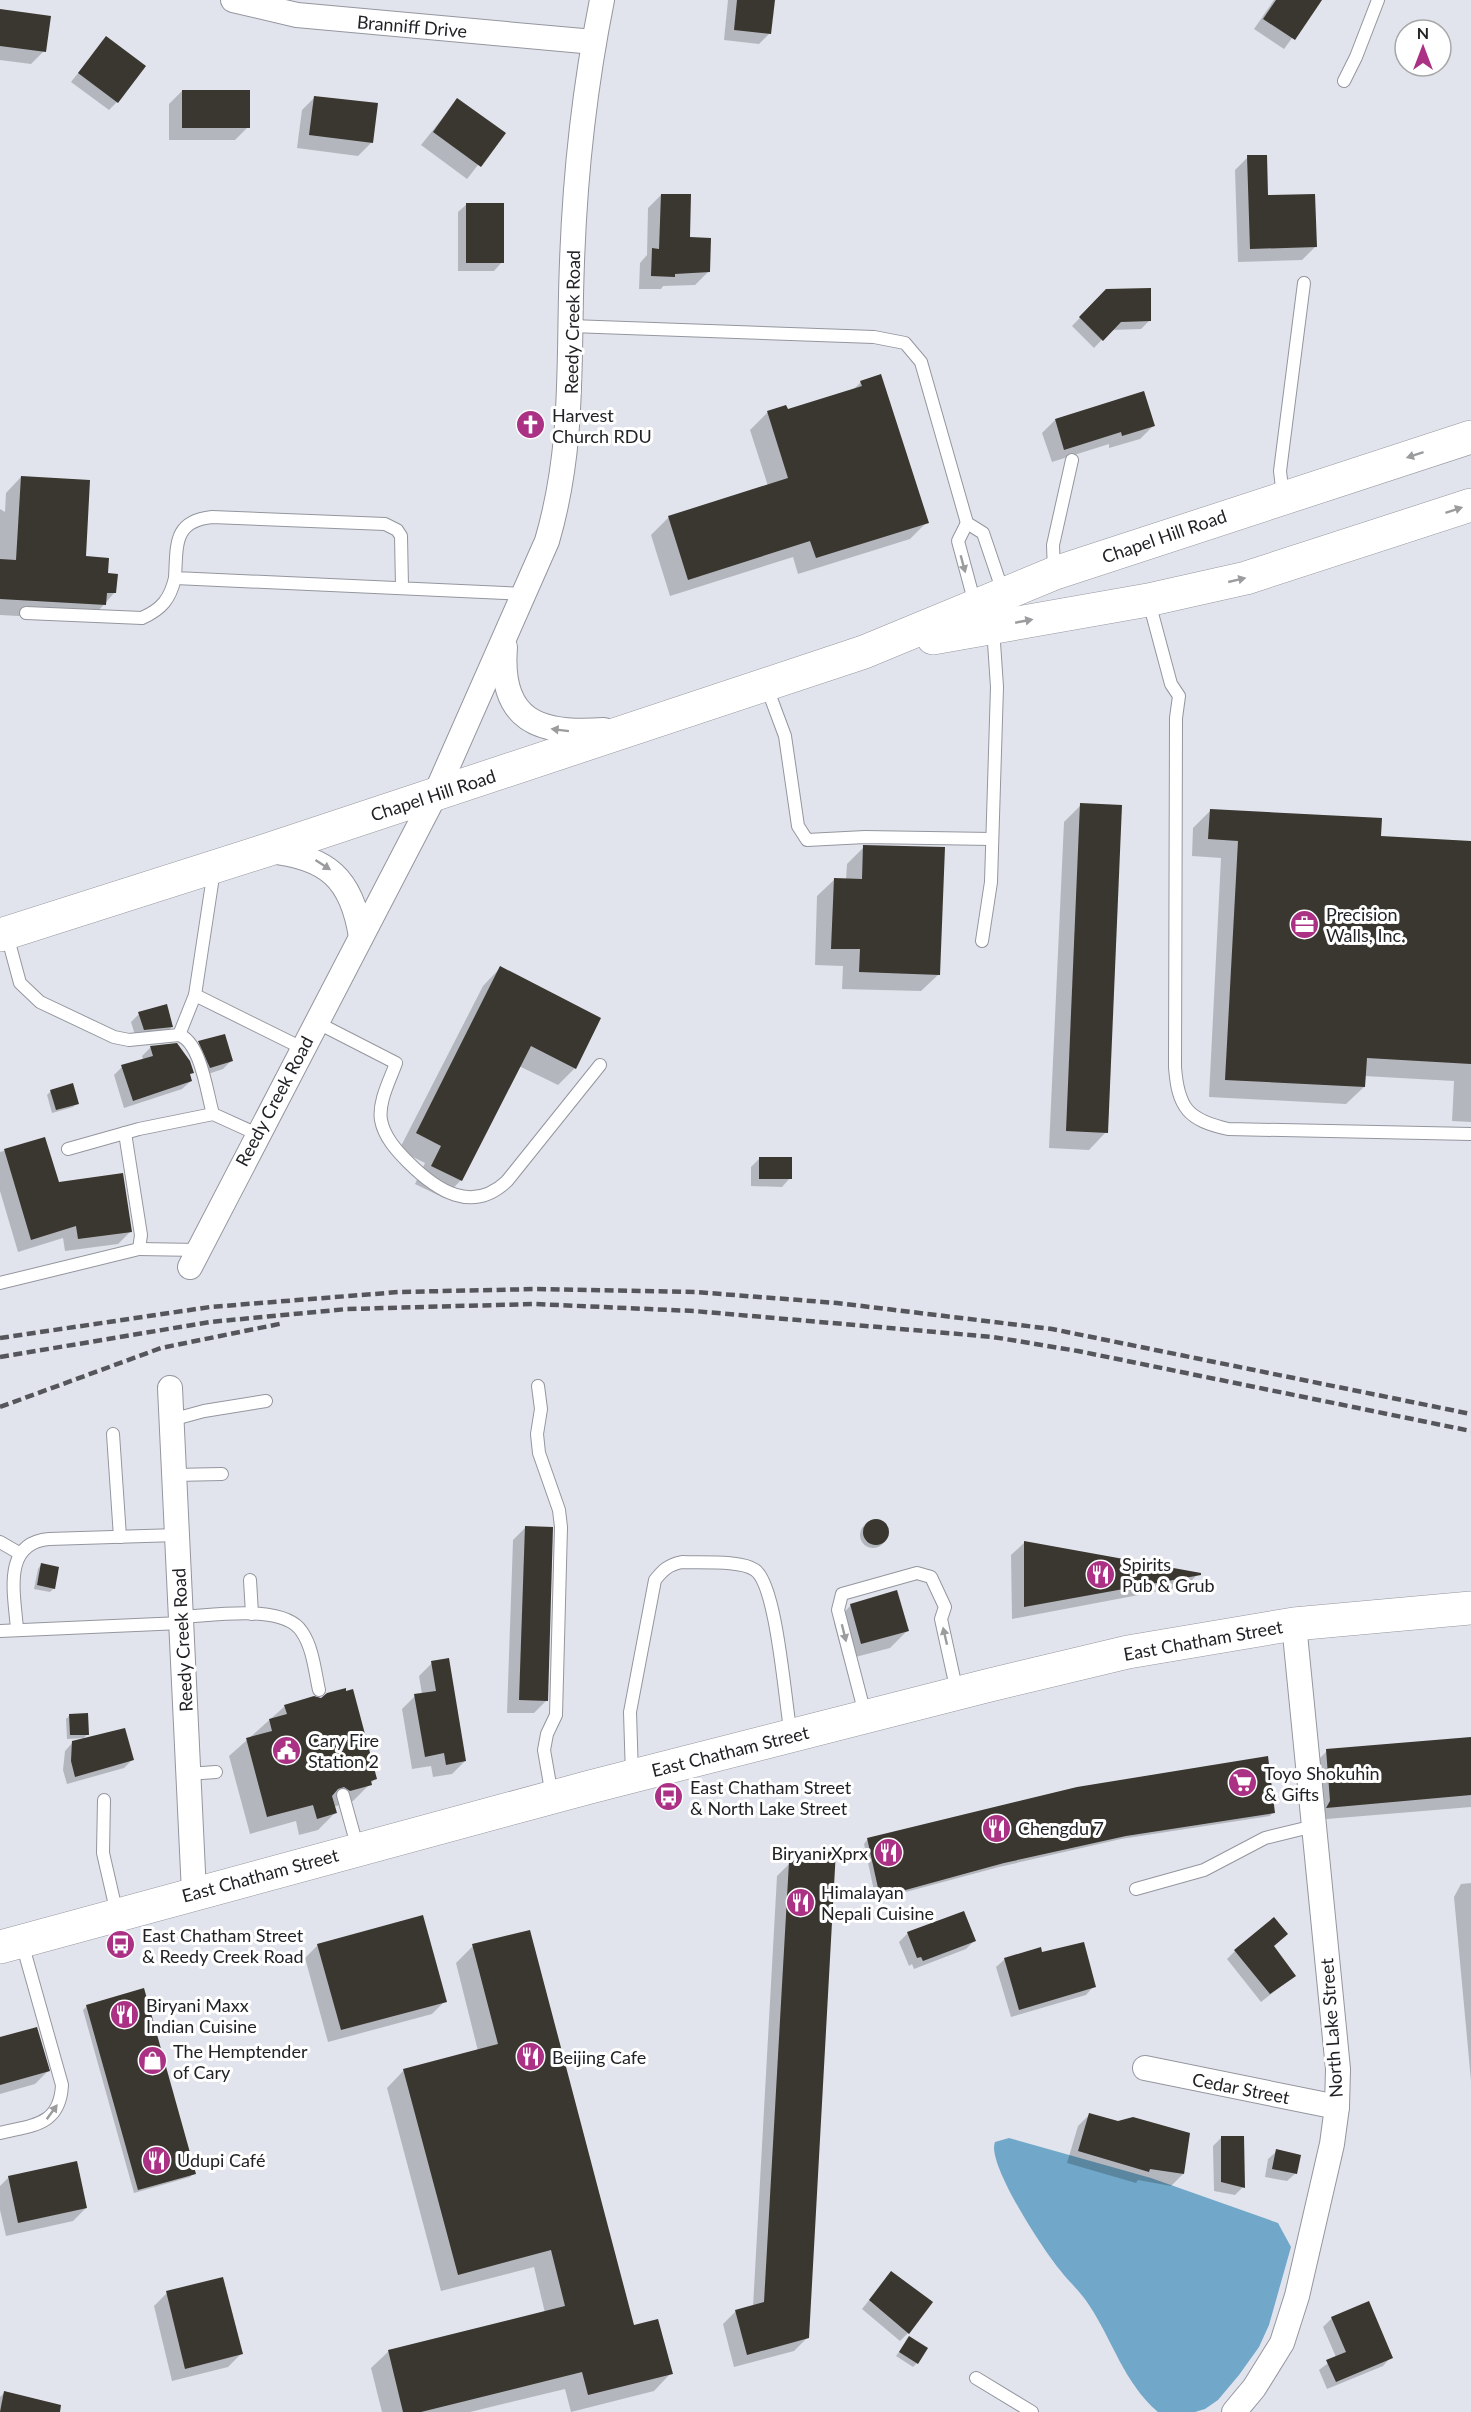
<svg xmlns="http://www.w3.org/2000/svg" width="1471" height="2412" font-family="Lato,sans-serif">
<style>
.water{fill:#71a8c9}
.shadow{fill:#0003}
.building{fill:#3a3630}
.lines{fill:none;stroke-linecap:round;stroke-linejoin:round}
.lane-casing{stroke:#94969f;stroke-width:14}
.street-casing{stroke:#94969f;stroke-width:26}
.secondary-casing{stroke:#94969f;stroke-width:34}
.lane{stroke:#fff;stroke-width:12}
.street{stroke:#fff;stroke-width:24}
.secondary{stroke:#fff;stroke-width:33}
.rail{stroke:#55565b;stroke-width:4.5;stroke-dasharray:9 4.5;stroke-linecap:butt}
.oneway{fill:#9b9c9d}
.labels{text-anchor:middle;dominant-baseline:central;stroke-width:6;stroke-linejoin:round;paint-order:stroke}
.street-label{font-size:18px;fill:#212225;stroke:#fff}
.poi-label{font-size:18px;fill:#212225;stroke:#fff;text-anchor:start}
</style>
<rect width="100%" height="100%" fill="#e2e4ed"/>
<!-- water -->
<path class="water" d="M1009 2138 1151 2178 1278 2223 1291 2247 1269 2325 1259 2347 1239 2375 1218 2400 1205 2409 1195 2412H1158C1124 2383 1113 2341 1089 2305 1081 2292 1069 2282 1060 2270 1044 2251 986 2163 995 2142Z"/>
<!-- shadow -->
<g class="shadow">
<polygon points="728,0 772,0 770,33 759,44 724,40"/>
<polygon points="1274,0 1320,0 1284,49 1254,29"/>
<polygon points="0,11 44,51 31,64 0,60"/>
<polygon points="106,38 117,102 109,110 71,82"/>
<polygon points="182,91 248,127 235,140 169,140 169,104"/>
<polygon points="315,97 371,143 358,156 297,148 302,110"/>
<polygon points="457,100 503,133 467,179 421,145"/>
<polygon points="1248,157 1267,197 1315,247 1302,260 1238,262 1235,170"/>
<polygon points="661,195 708,272 695,285 663,286 661,289 639,289 640,263 647,255 648,208"/>
<polygon points="467,204 502,262 494,271 458,271 458,212"/>
<polygon points="1107,290 1149,321 1141,329 1111,330 1094,348 1072,326"/>
<polygon points="861,382 927,522 910,539 798,574 793,557 670,596 651,535 668,518 768,486 750,430 768,412 787,411 853,390"/>
<polygon points="1055,420 1153,426 1140,439 1109,448 1109,444 1052,462 1042,433"/>
<polygon points="21,477 115,592 90,620 0,615 0,509 5,512 6,493"/>
<polygon points="1081,805 1106,1132 1089,1150 1049,1148 1064,822"/>
<polygon points="1210,811 1380,837 1471,842 1471,1122 1452,1121 1454,1081 1364,1076 1364,1087 1346,1104 1209,1097 1221,858 1192,856 1193,828"/>
<polygon points="864,847 939,974 921,991 842,989 843,966 815,965 817,896 835,879 846,880 847,864"/>
<polygon points="500,968 575,1068 558,1085 519,1066 461,1180 444,1198 415,1184 425,1163 399,1150 483,986"/>
<polygon points="139,1014 172,1027 163,1035 136,1038 131,1022"/>
<polygon points="199,1043 231,1061 223,1069 202,1076 191,1051"/>
<polygon points="177,1045 192,1072 189,1075 191,1081 182,1089 124,1108 114,1075 122,1067 143,1060 142,1056 150,1048"/>
<polygon points="51,1091 77,1103 73,1107 52,1113 47,1095"/>
<polygon points="44,1139 58,1184 131,1231 118,1244 65,1251 63,1238 18,1252 0,1191 0,1152"/>
<polygon points="759,1159 790,1178 782,1187 751,1186 751,1167"/>
<circle cx="873" cy="1535" r="13"/>
<polygon points="526,1527 547,1700 534,1713 507,1713 513,1540"/>
<polygon points="1024,1543 1198,1574 1186,1586 1012,1619 1011,1555"/>
<polygon points="41,1565 54,1588 50,1592 34,1589 38,1569"/>
<polygon points="851,1605 907,1631 890,1648 844,1660 834,1623"/>
<polygon points="432,1663 465,1761 452,1774 433,1777 431,1766 412,1769 402,1709 415,1696 422,1694 419,1676"/>
<polygon points="322,1700 375,1779 353,1801 333,1807 335,1813 318,1830 299,1835 296,1821 250,1834 229,1756 285,1706"/>
<polygon points="70,1715 87,1734 84,1738 67,1739 66,1719"/>
<polygon points="1471,1739 1471,1807 1315,1820 1314,1764 1327,1751"/>
<polygon points="73,1742 132,1760 124,1768 67,1784 63,1770 65,1751"/>
<polygon points="1273,1812 1270,1816 1121,1839 999,1867 876,1900 864,1844 867,1840"/>
<polygon points="790,1863 807,2338 794,2351 734,2367 723,2324 736,2311 753,2307 777,1876"/>
<polygon points="1471,1883 1471,2081 1454,1897 1461,1884"/>
<polygon points="908,1933 974,1941 966,1949 914,1969 912,1964 909,1966 899,1942"/>
<polygon points="318,1945 445,2001 432,2014 328,2042 305,1958"/>
<polygon points="473,1946 632,2327 671,2373 654,2391 571,2412 565,2389 470,2412 382,2412 371,2368 389,2351 545,2313 534,2267 441,2291 387,2088 404,2070 478,2051 456,1963"/>
<polygon points="1272,1947 1294,1976 1261,2002 1227,1959 1235,1951"/>
<polygon points="1041,1954 1094,1986 1086,1995 1011,2017 996,1967 1005,1959"/>
<polygon points="87,2006 194,2173 190,2177 134,2193 83,2010"/>
<polygon points="0,2039 48,2071 35,2084 0,2094"/>
<polygon points="1090,2114 1119,2122 1183,2174 1171,2186 1138,2180 1136,2183 1067,2163 1078,2126"/>
<polygon points="1221,2138 1243,2187 1235,2195 1214,2191 1213,2146"/>
<polygon points="1277,2151 1296,2173 1287,2181 1265,2177 1268,2159"/>
<polygon points="9,2177 86,2208 73,2221 6,2236 0,2210 0,2186"/>
<polygon points="891,2273 908,2333 900,2341 862,2309"/>
<polygon points="167,2293 241,2354 228,2367 172,2381 154,2306"/>
<polygon points="1332,2318 1391,2357 1383,2366 1327,2389 1319,2370 1336,2357 1323,2327"/>
<polygon points="909,2338 917,2363 913,2367 896,2356"/>
<polygon points="4,2393 40,2412 0,2412 0,2397"/>
</g>
<!-- building -->
<g class="building">
<polygon points="737,0 775,0 771,34 734,30"/>
<polygon points="1276,0 1322,0 1295,40 1263,19"/>
<polygon points="0,9 51,16 46,52 0,46"/>
<polygon points="106,36 146,66 118,103 78,73"/>
<rect x="182" y="90" width="68" height="38"/>
<polygon points="314,96 378,103 373,143 309,135"/>
<polygon points="457,98 506,133 481,167 433,132"/>
<polygon points="1247,155 1267,155 1268,195 1315,194 1317,247 1250,249"/>
<polygon points="661,194 691,194 690,237 711,238 710,272 675,274 675,277 651,276 652,248 659,249"/>
<rect x="466" y="203" width="38" height="60"/>
<polygon points="1151,288 1151,321 1121,322 1103,341 1079,317 1106,289"/>
<polygon points="881,374 929,523 816,558 810,541 688,580 668,516 788,478 767,411 786,405 788,409 862,386 860,381"/>
<polygon points="1144,391 1155,426 1122,436 1121,432 1064,450 1055,419"/>
<polygon points="21,476 90,480 86,556 109,558 108,573 118,574 116,593 107,593 106,605 0,599 0,559 16,560"/>
<polygon points="1080,803 1122,805 1108,1133 1066,1131"/>
<polygon points="1210,809 1382,818 1381,836 1471,841 1471,1064 1367,1058 1365,1087 1225,1080 1238,841 1208,839"/>
<polygon points="863,845 945,847 940,975 859,972 860,949 831,949 834,878 862,879"/>
<polygon points="500,966 601,1018 576,1069 531,1046 462,1181 431,1166 441,1146 416,1133"/>
<polygon points="167,1004 173,1027 144,1030 138,1012"/>
<polygon points="225,1034 233,1061 210,1068 198,1041"/>
<polygon points="177,1043 190,1061 194,1073 190,1074 192,1081 133,1101 121,1065 153,1056 150,1046"/>
<polygon points="73,1083 79,1104 56,1110 50,1090"/>
<polygon points="45,1137 59,1182 123,1173 132,1232 78,1239 76,1226 31,1240 4,1149"/>
<rect x="759" y="1157" width="33" height="22"/>
<circle cx="876" cy="1532" r="13"/>
<polygon points="525,1526 553,1527 548,1701 519,1700"/>
<polygon points="1024,1541 1201,1573 1201,1575 1024,1607"/>
<polygon points="41,1563 59,1567 55,1589 37,1585"/>
<polygon points="897,1590 909,1631 861,1644 850,1604"/>
<polygon points="449,1658 466,1761 446,1765 444,1753 425,1757 414,1694 436,1691 431,1661"/>
<polygon points="346,1688 346,1691 353,1689 377,1779 371,1781 372,1785 350,1791 344,1787 338,1789 332,1796 337,1813 317,1819 313,1805 267,1817 246,1738 272,1731 269,1719 287,1714 284,1705 314,1696 321,1698 327,1693"/>
<polygon points="88,1713 89,1735 70,1735 69,1714"/>
<polygon points="125,1728 134,1760 75,1777 71,1761 72,1741"/>
<polygon points="1471,1737 1471,1795 1326,1808 1330,1801 1326,1749"/>
<polygon points="1268,1756 1275,1813 1126,1836 1004,1863 880,1897 867,1838 1077,1787"/>
<polygon points="836,1850 809,2338 747,2355 735,2310 764,2302 789,1862"/>
<polygon points="964,1911 976,1941 923,1961 921,1957 917,1958 907,1932"/>
<polygon points="423,1915 447,2002 341,2030 317,1944"/>
<polygon points="1274,1917 1288,1934 1274,1946 1296,1976 1270,1994 1234,1950"/>
<polygon points="530,1930 634,2325 658,2319 673,2374 588,2395 582,2372 421,2412 403,2412 388,2350 565,2306 551,2250 458,2275 403,2069 498,2044 472,1944"/>
<polygon points="1084,1942 1096,1987 1019,2010 1004,1958 1041,1947 1042,1952"/>
<polygon points="144,1988 196,2174 138,2190 86,2005"/>
<polygon points="37,2027 50,2071 0,2085 0,2037"/>
<polygon points="1089,2113 1118,2121 1133,2117 1190,2133 1184,2174 1150,2169 1149,2172 1078,2151"/>
<polygon points="1221,2136 1244,2136 1245,2188 1221,2182"/>
<polygon points="1276,2149 1301,2155 1297,2174 1272,2169"/>
<polygon points="77,2161 87,2208 18,2223 8,2176"/>
<polygon points="891,2271 933,2302 909,2334 869,2300"/>
<polygon points="223,2277 243,2354 185,2369 166,2291"/>
<polygon points="1369,2301 1393,2358 1336,2382 1326,2360 1346,2352 1331,2317"/>
<polygon points="909,2336 928,2348 918,2364 899,2352"/>
<polygon points="4,2391 61,2405 60,2412 0,2412"/>
</g>
<g class="lines">
<defs>
<g id="lane">
<polyline points="1344,81 1356,57 1378,0"/>
<polyline points="571,326 874,337 905,343 921,362 967,523 983,533 1003,592"/>
<polyline points="1283,496 1280,471 1304,283"/>
<polyline points="967,523 958,541 975,604"/>
<polyline points="1054,572 1053,545 1072,460"/>
<path d="M402 587 401 536 397 530 385 524 212 517C173 521 177 545 175 578L525 594"/>
<path d="M1149 602 1171 684 1179 696 1176 718 1175 1067C1178 1108 1188 1120 1228 1129L1471 1134"/>
<path d="M26 613 142 618C162 609 170 599 175 578"/>
<polyline points="766,685 785,736 798,826 807,840 865,837 992,839"/>
<polyline points="214,870 195,995 302,1048"/>
<path d="M7 935 20 983 40 1002 114 1037 129 1040 179 1035C201 1042 207 1094 213 1114"/>
<polyline points="982,941 991,882 997,687 993,628"/>
<path d="M316 1022 396 1063C390 1080 378 1102 381 1120 384 1137 397 1151 408 1162 437 1191 472 1214 507 1181L600 1065"/>
<polyline points="179,1035 195,995"/>
<polyline points="68,1149 139,1129 213,1114 257,1134"/>
<polyline points="139,1249 198,1250"/>
<polyline points="0,1283 139,1249 141,1235 125,1133"/>
<polyline points="538,1386 541,1409 537,1434 539,1453 559,1510 561,1527 556,1715 547,1734 544,1750 552,1796"/>
<polyline points="171,1420 204,1411 266,1401"/>
<polyline points="113,1434 120,1537"/>
<polyline points="174,1475 222,1474"/>
<polyline points="0,1542 19,1553"/>
<polyline points="250,1580 252,1614"/>
<path d="M181 1617C211 1616 284 1603 302 1632 313 1648 315 1672 319 1690"/>
<path d="M17 1630C15 1596 1 1543 49 1539L177 1535"/>
<polyline points="0,1631 181,1623"/>
<polyline points="865,1714 838,1610 842,1594 917,1573 931,1577 945,1607 941,1619 957,1692"/>
<polyline points="188,1774 216,1772"/>
<path d="M632 1776 630 1712 655 1580C663 1570 668 1565 682 1562 700 1563 741 1560 755 1570 777 1585 785 1703 791 1735"/>
<polyline points="343,1795 358,1849"/>
<polyline points="104,1800 103,1853 117,1914"/>
<polyline points="1136,1889 1204,1870 1265,1838 1314,1826"/>
<path d="M0 2133C32 2125 60 2126 62 2085L22 1943"/>
<polyline points="976,2378 1032,2412"/>
</g>
<g id="street">
<polyline points="233,0 297,15 594,42"/>
<path d="M505 647C499 721 539 735 604 730"/>
<path d="M269 851C327 857 352 878 361 937"/>
<path d="M190 1267 435 795 547 541C575 445 568 359 572 262 575 175 585 85 602 0"/>
<polyline points="170,1388 194,1893"/>
<polyline points="1145,2068 1337,2107"/>
<polyline points="1234,2412 1254,2388 1282,2343 1297,2296 1332,2144 1337,2107 1338,2069 1294,1624"/>
</g>
<g id="secondary">
<polyline points="933,638 1148,600 1246,578 1471,505"/>
<polyline points="0,935 267,850 864,652 1055,573 1471,437"/>
<polyline points="0,1947 590,1787 986,1686 1128,1652 1294,1624 1471,1608"/>
</g>
</defs>
<!-- lane casing -->
<use href="#lane" class="lane-casing"/>
<!-- street casing -->
<use href="#street" class="street-casing"/>
<!-- secondary casing -->
<use href="#secondary" class="secondary-casing"/>
<!-- lane -->
<use href="#lane" class="lane"/>
<!-- street -->
<use href="#street" class="street"/>
<!-- secondary -->
<use href="#secondary" class="secondary"/>
<!-- rail -->
<g class="rail">
<polyline points="0,1338 210,1307 399,1292 537,1289 695,1292 837,1303 1052,1329 1471,1414"/>
<polyline points="0,1357 210,1322 347,1309 534,1304 694,1311 993,1337 1078,1351 1471,1431"/>
<polyline points="0,1407 161,1348 284,1323"/>
</g>
</g>
<!-- one-way arrows -->
<defs><path id="oneway-solid" d="M-6-.8H1V-3.2L6.5 0L1 3.2V.8H-6Z" transform="scale(1.5)"/></defs>
<g class="oneway">
<use href="#oneway-solid" transform="translate(1415 455) rotate(162)"/>
<use href="#oneway-solid" transform="translate(1454 510) rotate(-18)"/>
<use href="#oneway-solid" transform="translate(963 564) rotate(75)"/>
<use href="#oneway-solid" transform="translate(1237 580) rotate(-13)"/>
<use href="#oneway-solid" transform="translate(1024 621) rotate(-11)"/>
<use href="#oneway-solid" transform="translate(560 730) rotate(-173)"/>
<use href="#oneway-solid" transform="translate(323 865) rotate(33)"/>
<use href="#oneway-solid" transform="translate(844 1633) rotate(76)"/>
<use href="#oneway-solid" transform="translate(945 1636) rotate(-103)"/>
<use href="#oneway-solid" transform="translate(52 2112) rotate(-54)"/>
</g>
<!-- icons -->
<defs>
<symbol id="church-disc" viewBox="-11 -11 22 22"><circle r="9.5" fill="#ab3185" stroke="#fff"/><path d="M-1.2-6h2.4v3.5h3.3v2.4h-3.3V6h-2.4V-.1h-3.3v-2.4h3.3Z" fill="#fff"/></symbol>
<symbol id="office-disc" viewBox="-11 -11 22 22"><circle r="9.5" fill="#ab3185" stroke="#fff"/><path d="M-6-3h4V-5.5h4V-3h4V5H-6ZM-1-4.5V-3h2v-1.5ZM-6 0V1H6V0Z" fill="#fff"/></symbol>
<symbol id="restaurant-disc" viewBox="-11 -11 22 22"><circle r="9.5" fill="#ab3185" stroke="#fff"/><path d="M-5-6h1v4h1v-4h1v4h1v-4h1v5L-1.5 .5V6h-2V.5L-5-1ZM5-6V6H3V1.5H1.5Q1.5-4 5-6Z" fill="#fff"/></symbol>
<symbol id="civic-disc" viewBox="-11 -11 22 22"><circle r="9.5" fill="#ab3185" stroke="#fff"/><path d="M-.6-6.5H3V-4.5H.6V-3L4-1V1h2V6H-6V1h2V-1L-.6-3ZM-1.2 2.5V6h2.4V2.5Z" fill="#fff"/></symbol>
<symbol id="supermarket-disc" viewBox="-11 -11 22 22"><circle r="9.5" fill="#ab3185" stroke="#fff"/><path d="M-6-5.5h2.5l.6 2H6L4.5 2H-2.5L-4.4-4H-6ZM-1.5 3.2a1.3 1.3 0 1 0 .1 0ZM3 3.2a1.3 1.3 0 1 0 .1 0Z" fill="#fff"/></symbol>
<symbol id="bus-disc" viewBox="-11 -11 22 22"><circle r="9.5" fill="#ab3185" stroke="#fff"/><path d="M-5-6H5V4H4V6H2V4H-2V6H-4V4H-5ZM-3.5-4V0h7V-4ZM-3.5 1.2v1.5H-2V1.2ZM2 1.2v1.5H3.5V1.2Z" fill="#fff"/></symbol>
<symbol id="shop-disc" viewBox="-11 -11 22 22"><circle r="9.5" fill="#ab3185" stroke="#fff"/><path d="M-5-2.5h2.3a2.7 3.5 0 0 1 5.4 0H5L5.5 6h-11ZM-1.5-2.5h3a1.5 2.3 0 0 0-3 0Z" fill="#fff"/></symbol>
</defs>
<g fill-rule="evenodd">
<use href="#church-disc" x="514" y="408" width="33" height="33"/>
<use href="#office-disc" x="1288" y="908" width="33" height="33"/>
<use href="#restaurant-disc" x="1084" y="1558" width="33" height="33"/>
<use href="#civic-disc" x="270" y="1734" width="33" height="33"/>
<use href="#supermarket-disc" x="1226" y="1766" width="33" height="33"/>
<use href="#bus-disc" x="652" y="1780" width="33" height="33"/>
<use href="#restaurant-disc" x="980" y="1812" width="33" height="33"/>
<use href="#restaurant-disc" x="872" y="1836" width="33" height="33"/>
<use href="#restaurant-disc" x="784" y="1886" width="33" height="33"/>
<use href="#bus-disc" x="104" y="1928" width="33" height="33"/>
<use href="#restaurant-disc" x="108" y="1998" width="33" height="33"/>
<use href="#restaurant-disc" x="514" y="2040" width="33" height="33"/>
<use href="#shop-disc" x="136" y="2044" width="33" height="33"/>
<use href="#restaurant-disc" x="140" y="2144" width="33" height="33"/>
</g>
<g class="labels">
<!-- street labels -->
<g class="street-label">
<text transform="translate(412 26) rotate(5)">Branniff Drive</text>
<text transform="translate(572 322) rotate(-89)">Reedy Creek Road</text>
<text transform="translate(1164 536) rotate(-19)">Chapel Hill Road</text>
<text transform="translate(433 795) rotate(-18)">Chapel Hill Road</text>
<text transform="translate(274 1101) rotate(-62)">Reedy Creek Road</text>
<text transform="translate(182 1640) rotate(-93)">Reedy Creek Road</text>
<text transform="translate(1203 1640) rotate(-10)">East Chatham Street</text>
<text transform="translate(730 1751) rotate(-14)">East Chatham Street</text>
<text transform="translate(260 1875) rotate(-15)">East Chatham Street</text>
<text transform="translate(1331 2028) rotate(-94)">North Lake Street</text>
<text transform="translate(1241 2088) rotate(11)">Cedar Street</text>
</g>
<!-- poi labels -->
<g class="poi-label">
<text x="552" y="415">Harvest<tspan x="552" dy="21">Church RDU</tspan></text>
<text x="1326" y="914">Precision<tspan x="1326" dy="21">Walls, Inc.</tspan></text>
<text x="1122" y="1564">Spirits<tspan x="1122" dy="21">Pub &amp; Grub</tspan></text>
<text x="308" y="1740">Cary Fire<tspan x="308" dy="21">Station 2</tspan></text>
<text x="1264" y="1773">Toyo Shokuhin<tspan x="1264" dy="21">&amp; Gifts</tspan></text>
<text x="690" y="1787">East Chatham Street<tspan x="690" dy="21">&amp; North Lake Street</tspan></text>
<text x="1018" y="1828">Chengdu 7</text>
<text x="868" y="1853" text-anchor="end">Biryani Xprx</text>
<text x="821" y="1892">Himalayan<tspan x="821" dy="21">Nepali Cuisine</tspan></text>
<text x="142" y="1935">East Chatham Street<tspan x="142" dy="21">&amp; Reedy Creek Road</tspan></text>
<text x="146" y="2005">Biryani Maxx<tspan x="146" dy="21">Indian Cuisine</tspan></text>
<text x="173" y="2051">The Hemptender<tspan x="173" dy="21">of Cary</tspan></text>
<text x="552" y="2057">Beijing Cafe</text>
<text x="177" y="2160">Udupi Café</text>
</g>
</g>
<!-- north arrow -->
<g transform="translate(1423 48)"><circle r="28" fill="#ffffff" stroke="#a6a7a8" stroke-width="1.5"/>
<path d="M0-4.5L10 22L0 15L-10 22Z" fill="#ab3185"/>
<text y="-9" font-size="16" font-weight="bold" text-anchor="middle" fill="#212225">N</text>
</g>
</svg>
